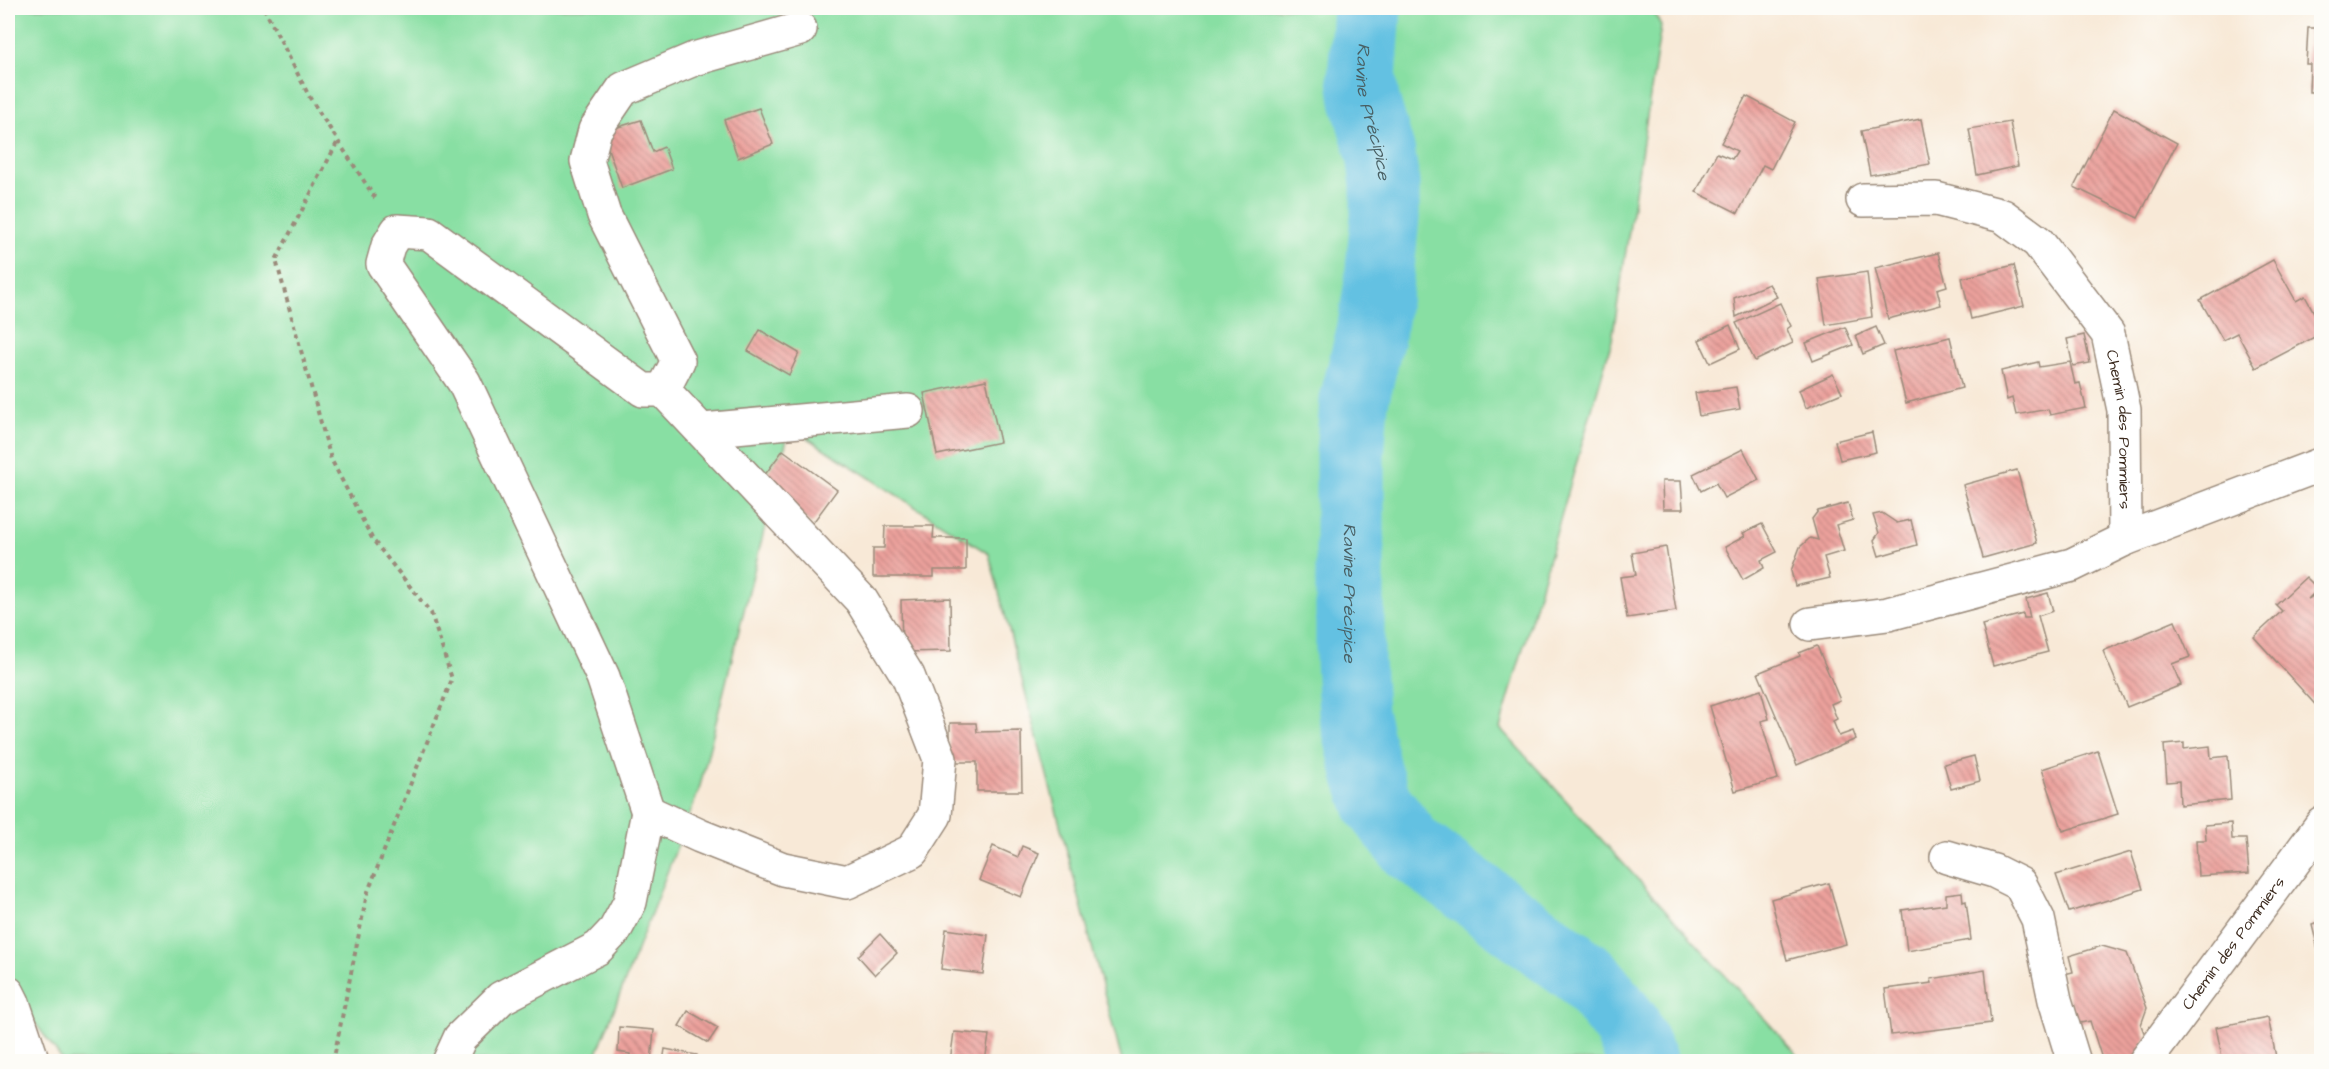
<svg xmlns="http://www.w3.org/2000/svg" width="2329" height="1069" font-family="'Architects Daughter',sans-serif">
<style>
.grass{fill:#88dfa3;stroke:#628460;stroke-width:1.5}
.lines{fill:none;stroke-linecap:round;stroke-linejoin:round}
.river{stroke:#64c1e2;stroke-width:69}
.building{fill:url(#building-back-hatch)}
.street-casing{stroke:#9a8a7a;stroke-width:36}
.path{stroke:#9a8a7a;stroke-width:4;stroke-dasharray:4.5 4.5;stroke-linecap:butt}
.street{stroke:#fff;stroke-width:33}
.labels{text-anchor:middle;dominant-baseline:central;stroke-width:4.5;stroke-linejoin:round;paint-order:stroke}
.street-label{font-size:16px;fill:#3b2a1e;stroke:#fdfcf7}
.water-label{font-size:18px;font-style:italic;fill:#495f63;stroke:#fdfcf7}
</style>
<defs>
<pattern id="building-back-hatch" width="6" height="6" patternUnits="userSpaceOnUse" patternTransform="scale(1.5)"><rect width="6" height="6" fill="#eca19c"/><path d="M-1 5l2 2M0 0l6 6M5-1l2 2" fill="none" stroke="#c0837f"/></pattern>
</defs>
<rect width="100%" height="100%" fill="#fdfcf7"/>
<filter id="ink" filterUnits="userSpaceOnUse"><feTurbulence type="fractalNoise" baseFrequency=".0167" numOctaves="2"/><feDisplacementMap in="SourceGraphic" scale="12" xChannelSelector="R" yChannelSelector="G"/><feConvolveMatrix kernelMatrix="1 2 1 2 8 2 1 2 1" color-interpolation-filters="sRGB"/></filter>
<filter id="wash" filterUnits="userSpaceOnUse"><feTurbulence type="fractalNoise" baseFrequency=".008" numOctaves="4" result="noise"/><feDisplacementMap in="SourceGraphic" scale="24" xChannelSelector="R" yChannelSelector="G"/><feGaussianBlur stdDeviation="1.35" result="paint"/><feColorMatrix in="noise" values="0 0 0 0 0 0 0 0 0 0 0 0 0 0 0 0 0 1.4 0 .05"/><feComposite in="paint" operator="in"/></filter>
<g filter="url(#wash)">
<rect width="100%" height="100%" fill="#f8e9d7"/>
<!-- grass -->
<polygon class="grass" points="8,8 1652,8 1661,26 1612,340 1500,728 1803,1061 1122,1061 989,554 790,427 699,790 594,1061 63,1061 8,986"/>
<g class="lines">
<!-- river -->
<path class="river" id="s1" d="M1367 8 1362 78 1365 100 1381 154 1385 184V217L1378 289 1371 332 1354 401 1350 456V660L1353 713 1367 773 1378 804 1411 847 1590 978 1627 1026 1643 1062"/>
</g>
<g id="blocks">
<!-- building -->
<g class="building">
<polygon points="2308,28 2322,28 2322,92 2309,92 2310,64 2306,64"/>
<polygon points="1746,96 1795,122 1771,169 1763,165 1738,213 1696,192 1717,153 1732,159 1737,151 1721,143"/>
<polygon points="759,108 773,144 738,158 724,120"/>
<polygon points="2114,109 2177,143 2138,218 2074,187"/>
<polygon points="1921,119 1930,164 1870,175 1861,131"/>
<polygon points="641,120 653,152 664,147 672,169 622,188 602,132"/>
<polygon points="2010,122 2018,166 1977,175 1969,129"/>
<polygon points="1938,253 1947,286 1937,289 1941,305 1888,319 1875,268"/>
<polygon points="2273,260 2296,301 2305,296 2322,327 2322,333 2256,368 2237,333 2223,340 2200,300"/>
<polygon points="2014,265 2024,306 1971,319 1962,278"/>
<polygon points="1867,272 1872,317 1826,325 1819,279"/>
<polygon points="1769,284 1777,297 1736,317 1734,298"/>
<polygon points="1780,303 1791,326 1787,329 1793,343 1755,361 1736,323"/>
<polygon points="1730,325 1740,349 1710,363 1699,340"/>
<polygon points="1845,327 1853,345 1813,361 1806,343"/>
<polygon points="1876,327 1884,345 1863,354 1856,336"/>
<polygon points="760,330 799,353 789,375 748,351"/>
<polygon points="2084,335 2090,363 2073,366 2067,339"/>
<polygon points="1950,337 1962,388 1906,403 1893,351"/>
<polygon points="2038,362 2039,367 2070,362 2075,384 2080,383 2086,408 2050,415 2048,409 2016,415 2012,398 2007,400 2001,371"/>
<polygon points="1833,374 1842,393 1806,408 1799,390"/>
<polygon points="986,380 1000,442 937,455 924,393"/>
<polygon points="1736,387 1740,409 1699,416 1695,393"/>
<polygon points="1872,432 1876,452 1840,460 1835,441"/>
<polygon points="1743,449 1759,480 1724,498 1716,483 1701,491 1693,474"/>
<polygon points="783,450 837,490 812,524 758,484"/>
<polygon points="2017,470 2037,543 1983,558 1963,485"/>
<polygon points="1662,481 1681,481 1683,509 1663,509"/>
<polygon points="1848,503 1853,520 1836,525 1844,551 1824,557 1830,578 1795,586 1791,571 1800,547 1810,538 1818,540 1812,519 1818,511"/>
<polygon points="1882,513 1897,523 1911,520 1917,545 1879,556 1874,540 1879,533 1873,515"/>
<polygon points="1762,524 1777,552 1761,560 1764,568 1743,580 1725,547 1745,536 1743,533"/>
<polygon points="885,526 934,526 933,538 966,538 966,570 934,570 934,577 873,577 873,548 884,548"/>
<polygon points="1666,547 1676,611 1627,618 1620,577 1636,575 1632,553"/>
<polygon points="2306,577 2318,589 2308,599 2322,590 2322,712 2254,637 2282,611 2276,605"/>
<polygon points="2048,593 2053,611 2038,616 2048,652 1993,666 1982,625 2023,614 2024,618 2030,618 2026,599"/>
<polygon points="950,598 951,651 902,652 901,600"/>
<polygon points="2175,621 2190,657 2172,664 2181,685 2127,707 2103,651"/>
<polygon points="1817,646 1840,700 1831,704 1837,719 1833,721 1839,736 1853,731 1856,739 1797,765 1758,673 1800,656 1799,653"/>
<polygon points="1761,690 1769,719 1761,721 1778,779 1735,791 1710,706"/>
<polygon points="950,723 976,723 977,732 1021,731 1022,791 977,791 977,762 950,762"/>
<polygon points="2184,743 2184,749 2210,746 2211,758 2228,756 2231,800 2180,805 2179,781 2167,782 2164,745"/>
<polygon points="2098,751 2118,814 2063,831 2042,769"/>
<polygon points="1974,756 1980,781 1951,789 1944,764"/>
<polygon points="2231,823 2232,839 2246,839 2249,873 2198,876 2196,840 2206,840 2205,825"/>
<polygon points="993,846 1018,857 1022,846 1039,853 1021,897 979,880"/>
<polygon points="2131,852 2143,889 2069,912 2056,875"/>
<polygon points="1829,883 1846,944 1787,960 1771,899"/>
<polygon points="1962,892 1963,902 1966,901 1971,940 1907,951 1902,910 1946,904 1946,894"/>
<polygon points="2322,922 2322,962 2321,962 2312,925"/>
<polygon points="946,929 988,935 983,974 941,969"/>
<polygon points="880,934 897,953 875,975 858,956"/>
<polygon points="2102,946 2127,953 2147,1008 2141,1025 2146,1038 2135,1062 2103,1062 2090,1021 2075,1024 2064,974 2073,972 2069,956"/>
<polygon points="1985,970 1991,1023 1891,1035 1885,989 1932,983 1931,979"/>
<polygon points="688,1011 718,1028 708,1043 679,1026"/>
<polygon points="2268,1017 2277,1062 2223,1062 2216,1027"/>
<polygon points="619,1027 654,1030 651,1062 630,1062 630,1054 618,1052"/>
<polygon points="954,1032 989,1035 985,1062 950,1062"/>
<polygon points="665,1049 697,1055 696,1062 663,1062"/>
</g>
</g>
</g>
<g filter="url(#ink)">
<use href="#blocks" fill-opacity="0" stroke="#9a8a7a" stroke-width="1.5"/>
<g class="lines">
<defs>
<g id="street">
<path id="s2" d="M1863 200 1936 199 2003 216 2038 242 2108 334 2124 410 2125 539"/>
<polyline points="703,430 908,411"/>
<polyline points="1810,624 1888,614 2072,565 2125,539 2322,464"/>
<polyline points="648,812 603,677 464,382 383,264 388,246 397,231 429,233 643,390 663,390 678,361 604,215 587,161 595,130 623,89 694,59 800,29"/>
<polyline points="1947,857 1994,871 2020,884 2038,919 2055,1000 2074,1062"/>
<polyline points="8,993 13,1003 33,1062"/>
<polyline points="449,1062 460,1038 501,998 598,948 615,930 630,902 648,812 700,836 783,869 847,882 912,851 935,815 940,759 908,676 861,600 663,390"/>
<path id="s3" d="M2145 1062 2322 824"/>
</g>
</defs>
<!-- street casing -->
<use href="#street" class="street-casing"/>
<!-- path -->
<g class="path">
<polyline points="264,8 310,98 377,201"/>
<polyline points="333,1062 367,894 452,679 431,613 373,540 331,459 276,260 338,141"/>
</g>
<!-- street -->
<use href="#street" class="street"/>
</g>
</g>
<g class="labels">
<!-- street labels -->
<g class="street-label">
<text stroke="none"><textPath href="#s2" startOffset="398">Chemin des Pommiers</textPath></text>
<text stroke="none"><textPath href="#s3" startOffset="148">Chemin des Pommiers</textPath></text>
</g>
<!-- water labels -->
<g class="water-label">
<text stroke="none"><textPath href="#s1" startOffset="105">Ravine Précipice</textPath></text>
<text stroke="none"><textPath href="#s1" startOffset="591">Ravine Précipice</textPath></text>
</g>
</g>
<!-- margin -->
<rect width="2329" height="1069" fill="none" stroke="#fdfcf7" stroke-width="30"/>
</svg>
